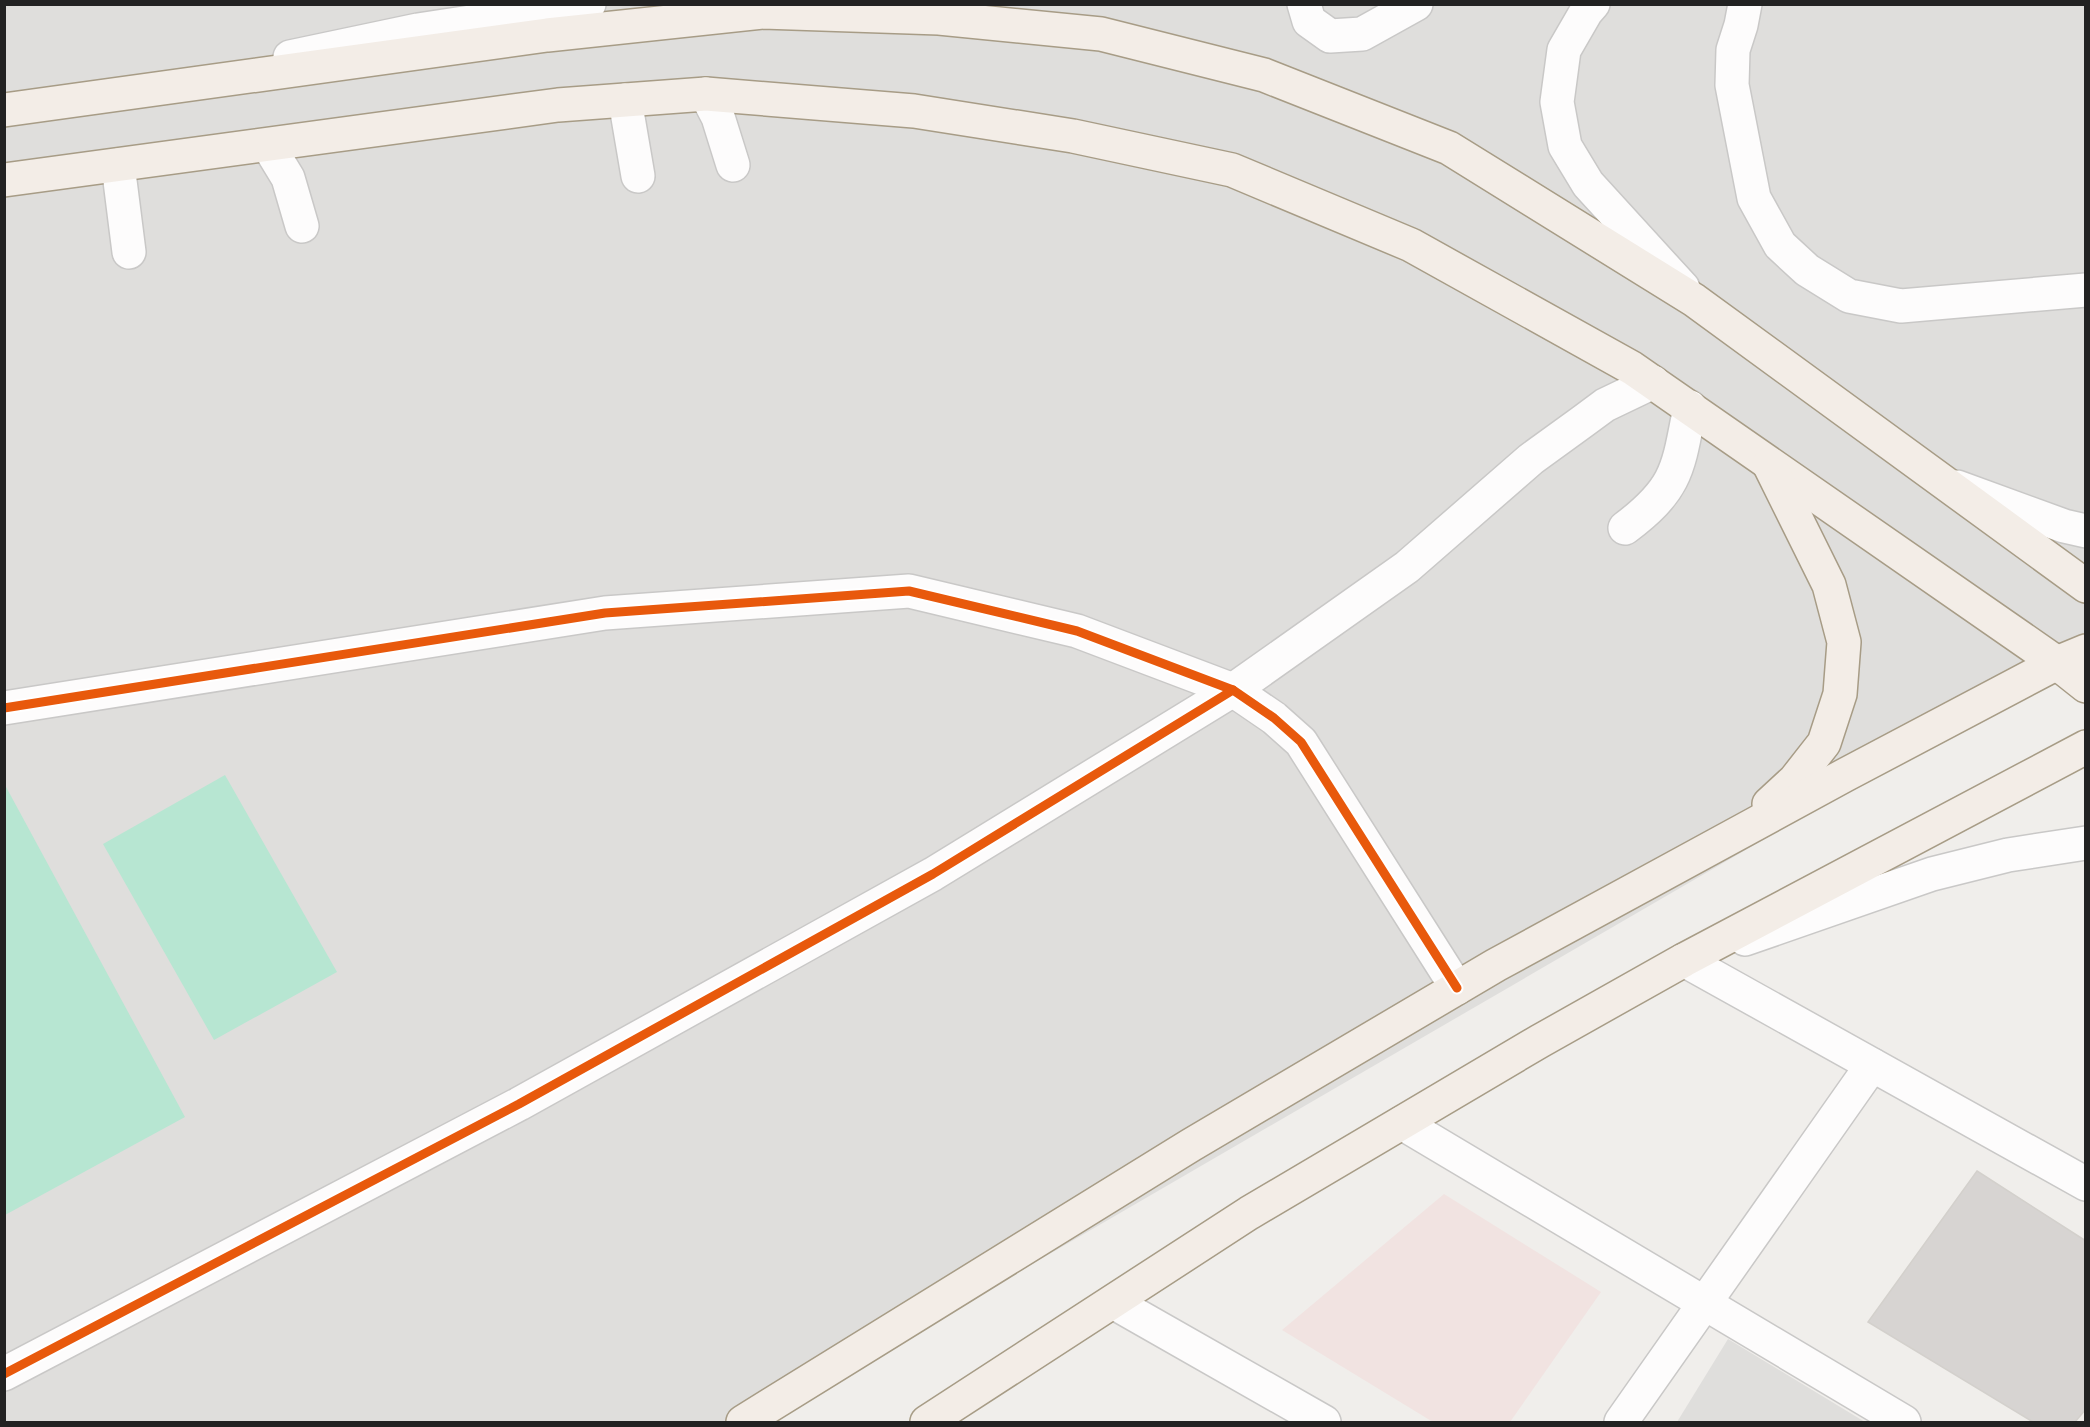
<svg xmlns="http://www.w3.org/2000/svg" width="2090" height="1427" font-family="Overpass,sans-serif">
<style>
.residential{fill:#dfdedc}
.commercial{fill:#f1e3e1}
.pitch{fill:#b7e6d2}
.building{fill:#d7d4d2;stroke:#d3d0cc;stroke-width:1.5}
.lines{fill:none;stroke-linecap:round;stroke-linejoin:round}
.minor-casing{stroke:#c9c8c7;stroke-width:36}
.major-casing{stroke:#a79c86;stroke-width:36}
.minor{stroke:#fdfcfc;stroke-width:33}
.major{stroke:#f3ede7;stroke-width:33}
.cycleway-casing{stroke:#fff;stroke-width:13}
.cycleway{stroke:#e8590c;stroke-width:9}
</style>
<rect width="100%" height="100%" fill="#f0eeeb"/>
<!-- residential -->
<g class="residential">
<polygon points="5,5 2085,5 2085,653 760,1422 5,1422"/>
<polygon points="1728,1339 1865,1422 1677,1422"/>
</g>
<!-- commercial -->
<polygon class="commercial" points="1444,1194 1601,1292 1510,1422 1433,1422 1282,1330"/>
<!-- pitch -->
<g class="pitch">
<polygon points="225,775 337,972 214,1040 103,844"/>
<polygon points="5,785 185,1117 5,1215 4,1215"/>
</g>
<!-- building -->
<polygon class="building" points="1977,1171 2086,1241 2086,1409 2075,1422 2033,1422 1868,1322"/>
<g class="lines">
<defs>
<g id="minor">
<polyline points="1304,4 1309,21 1330,36 1362,34 1416,4"/>
<polyline points="1593,4 1586,12 1564,50 1557,102 1565,146 1588,184 1683,288"/>
<polyline points="1745,4 1741,25 1733,50 1732,85 1754,198 1780,245 1807,270 1849,296 1901,306 2086,290"/>
<polyline points="290,57 418,30 589,4"/>
<polyline points="706,94 718,117 733,165"/>
<polyline points="625,100 638,176"/>
<polyline points="268,145 288,178 302,226"/>
<polyline points="118,165 129,252"/>
<polyline points="1957,487 2064,526 2086,531"/>
<path d="M1625 528C1678 488 1678 469 1690 407"/>
<polyline points="4,708 605,613 909,591 1077,631 1233,690 1274,718 1301,742 1457,988"/>
<polyline points="1745,939 1932,874 2008,855 2086,843"/>
<polyline points="1684,960 2086,1184"/>
<polyline points="1402,1123 1904,1422"/>
<polyline points="1113,1302 1324,1422"/>
<polyline points="4,1374 519,1104 933,874 1233,690 1407,567 1531,459 1582,422 1605,405 1653,382"/>
<polyline points="1621,1422 1872,1065"/>
</g>
<g id="major">
<polyline points="4,110 547,35 763,12 939,18 1101,34 1264,75 1449,148 1694,300 2086,586"/>
<polyline points="4,180 558,105 706,94 914,111 1073,136 1232,170 1411,245 1632,368 2057,663 2086,686"/>
<polyline points="1769,804 1795,780 1824,743 1840,694 1844,642 1829,585 1769,464"/>
<polyline points="743,1422 1191,1145 1496,965 1845,775 2057,663 2086,651"/>
<polyline points="927,1422 1249,1213 1540,1041 1684,960 2086,747"/>
</g>
</defs>
<!-- minor casing -->
<use href="#minor" class="minor-casing"/>
<!-- major casing -->
<use href="#major" class="major-casing"/>
<!-- minor -->
<use href="#minor" class="minor"/>
<!-- major -->
<use href="#major" class="major"/>
<defs>
<g id="cycleway">
<polyline points="4,708 605,613 909,591 1077,631 1233,690 1274,718 1301,742 1457,988"/>
<polyline points="4,1374 519,1104 933,874 1233,690"/>
</g>
</defs>
<!-- cycleway casing -->
<use href="#cycleway" class="cycleway-casing"/>
<!-- cycleway -->
<use href="#cycleway" class="cycleway"/>
</g>
<!-- border -->
<rect width="2090" height="1427" fill="none" stroke="#222222" stroke-width="12"/>
</svg>
